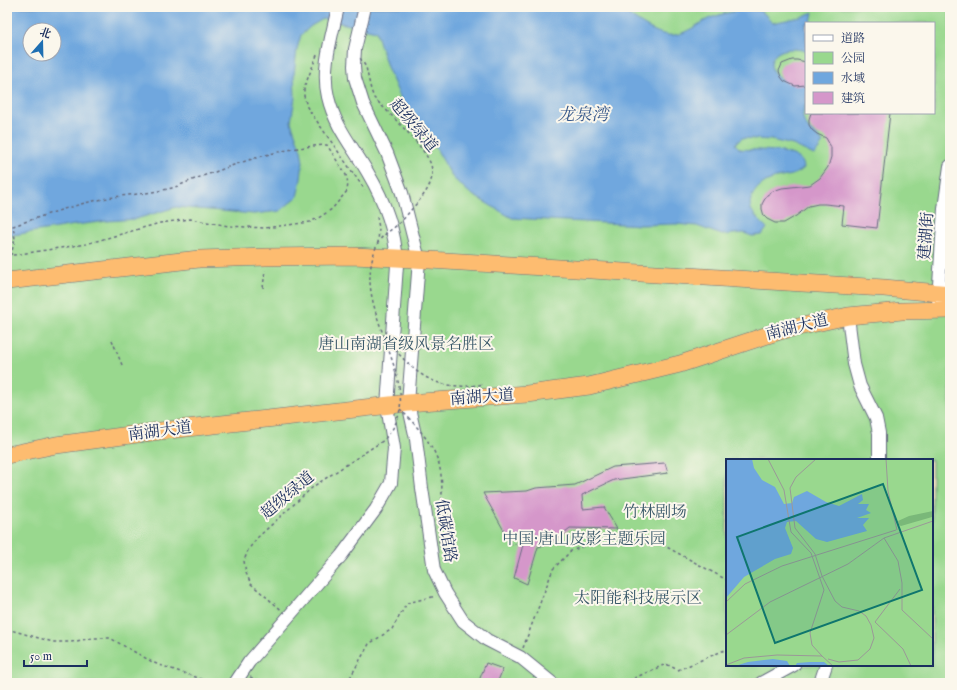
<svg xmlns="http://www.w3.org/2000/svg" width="957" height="690" font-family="'IM FELL English','Noto Serif SC',serif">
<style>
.green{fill:#99d88e;stroke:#5a8476;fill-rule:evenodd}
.water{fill:#6fa7de;stroke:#456b9e;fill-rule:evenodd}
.building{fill:#d597ca}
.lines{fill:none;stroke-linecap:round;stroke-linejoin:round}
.minor-casing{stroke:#666c80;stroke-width:14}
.highway-casing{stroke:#666c80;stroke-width:18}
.path{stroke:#666c80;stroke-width:1.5;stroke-dasharray:3 3;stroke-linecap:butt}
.minor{stroke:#fff;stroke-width:12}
.highway{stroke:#fdbc6f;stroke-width:17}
.path-bridge{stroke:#666c80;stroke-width:1.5;stroke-dasharray:3 3;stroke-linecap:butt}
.labels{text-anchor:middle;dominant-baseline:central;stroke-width:4;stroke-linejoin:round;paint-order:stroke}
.street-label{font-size:16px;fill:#1b2f5e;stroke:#fbf7ec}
.park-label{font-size:16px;fill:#3a596a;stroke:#fbf7ec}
.water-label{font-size:17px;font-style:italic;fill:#38598b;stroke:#fbf7ec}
.inset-road{fill:none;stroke:#9b9898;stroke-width:1}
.view{fill:#0f766e;fill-opacity:0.15;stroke:#0f766e;stroke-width:2}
.inset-edge{fill:none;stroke:#1b2f5e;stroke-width:2}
</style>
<rect width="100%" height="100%" fill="#fbf7ec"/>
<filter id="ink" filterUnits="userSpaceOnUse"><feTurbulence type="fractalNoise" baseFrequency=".025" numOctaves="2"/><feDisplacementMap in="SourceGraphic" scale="8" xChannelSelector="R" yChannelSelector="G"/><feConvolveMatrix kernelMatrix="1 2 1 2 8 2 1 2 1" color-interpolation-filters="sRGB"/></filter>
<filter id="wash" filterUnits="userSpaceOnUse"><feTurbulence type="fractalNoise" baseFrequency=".012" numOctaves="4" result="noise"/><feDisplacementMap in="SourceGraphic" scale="16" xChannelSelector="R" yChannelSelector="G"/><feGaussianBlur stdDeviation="0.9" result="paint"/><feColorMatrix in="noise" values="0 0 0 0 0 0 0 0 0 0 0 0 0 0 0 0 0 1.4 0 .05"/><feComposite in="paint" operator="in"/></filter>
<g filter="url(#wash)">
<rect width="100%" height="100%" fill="#f0debe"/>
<!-- green -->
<path class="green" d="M7 7H950V683H7ZM806 23H934V113H806ZM30 30H54V54H30ZM727 460H932V665H727Z"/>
<!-- water -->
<path class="water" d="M7 7H619C631 17 658 38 675 35 687 33 698 24 708 19 719 14 751 6 762 12 766 14 769 20 772 23L801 17 813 12 811 23H806V51C762 39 757 86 806 83 806 88 807 96 806 102 804 110 800 117 806 125 811 133 818 134 823 143L819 149 814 155 793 145 771 140 742 138 735 144 740 149C755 151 804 147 804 168 794 178 782 175 770 180 759 184 747 197 751 209 754 216 762 223 767 228L762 235 752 236 744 233 722 235 697 226 676 224 641 225 512 218 471 194 453 178 429 136 404 106 387 67 376 31 323 19 311 26 301 35 297 49 294 74 295 97 291 122 301 150 303 162 301 179 297 197 280 211 254 214 176 207 136 219 107 221 75 225 7 236ZM30 30H54V54H30Z"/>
<g id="blocks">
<!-- building -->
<g class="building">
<polygon points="792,60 797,60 806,62 806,85 795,86 784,81 781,77 779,71 782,64"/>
<polygon points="811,113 890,113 877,228 842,224 844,206 825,204 818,204 809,206 796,216 784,223 775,223 767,219 764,216 762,209 762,204 767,195 773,191 782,188 810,185 820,178 828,167 831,157 831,147 826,138 817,134 812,130 809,125 809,119"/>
<polygon points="665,463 668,473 614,480 582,495 583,509 604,507 617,529 570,528 550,544 538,547 527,584 514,578 524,541 512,545 483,493 527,491 536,488 575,485 613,467"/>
<polygon points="486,663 503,669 497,683 478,683"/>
</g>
</g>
</g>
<g filter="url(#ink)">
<use href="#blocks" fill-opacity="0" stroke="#666c80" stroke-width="1"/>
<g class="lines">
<defs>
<g id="minor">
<polyline points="365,7 355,49 354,66 355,78 363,103 387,153 402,193 419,260 408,403 416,439 422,488 434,570 445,593 463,621 487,640 520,657 552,683"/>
<polyline points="938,300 944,209 950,166"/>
<polyline points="848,316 854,364 860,386 876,418 879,433 879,460"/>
<path d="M235 683 249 662 341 556 376 509 391 483 394 448 387 406 397 265C396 233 384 200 368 173 353 147 335 127 328 97 321 68 332 36 338 7"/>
<polyline points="761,683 794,665"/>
<polyline points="820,683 826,665"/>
</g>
<g id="highway">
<polyline points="7,281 199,259 266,257 353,256 397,258 884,288 950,294"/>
<polyline points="7,455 56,445 160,431 408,403 527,394 589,386 680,364 780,331 848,316 902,311 950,310"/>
</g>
</defs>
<!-- minor casing -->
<use href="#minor" class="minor-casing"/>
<!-- highway casing -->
<use href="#highway" class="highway-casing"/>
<!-- path -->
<g class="path">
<polyline points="317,55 304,88 304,96 307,107 365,190"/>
<polyline points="377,217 379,228 378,243"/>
<path d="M7 256 86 244 160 223 190 219 229 226 265 228 310 222 320 217 332 209 347 191 348 183 346 175 327 145C288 147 251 158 215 172 201 176 188 182 175 187 152 194 127 194 103 199 72 205 43 216 13 226L15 239 11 255"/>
<polyline points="263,288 265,270"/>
<polyline points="112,340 122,365"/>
<polyline points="7,629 53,642 71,642 93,638 110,638 154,663 213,683"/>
<polyline points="523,648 553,569 571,551 605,538 663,545 727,580"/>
<polyline points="250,677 264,683"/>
<polyline points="347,683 369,644 392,629 407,603 436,596"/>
<polyline points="623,683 666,664 678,670 727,649"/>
</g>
<!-- minor -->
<use href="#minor" class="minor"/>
<!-- highway -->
<use href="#highway" class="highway"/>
<!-- path-bridge -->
<g class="path-bridge">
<path d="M384 335C412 373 434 393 484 384"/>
<path d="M400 409C415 424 433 443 439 464 445 488 440 516 439 541L440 546 447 549"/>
<path d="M285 613 251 584 246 573 244 561 248 550 257 538 314 486 384 440C389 434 394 428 397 420 413 382 368 320 370 276 370 267 374 249 379 241 384 234 390 231 397 225 402 221 407 215 411 210 422 197 436 184 431 165 426 148 388 112 374 98L371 90 366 67 360 58"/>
</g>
</g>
</g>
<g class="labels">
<!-- street labels -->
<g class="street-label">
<text transform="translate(413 126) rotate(50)">超级绿道</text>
<text transform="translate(927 236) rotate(-86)">建湖街</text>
<text transform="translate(797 328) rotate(-14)">南湖大道</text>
<text transform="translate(482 398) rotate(-4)">南湖大道</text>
<text transform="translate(160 432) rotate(-7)">南湖大道</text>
<text transform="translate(288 496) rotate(-40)">超级绿道</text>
<text transform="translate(445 531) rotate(81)">低碳馆路</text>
</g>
<!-- park labels -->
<g class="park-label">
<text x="406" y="345">唐山南湖省级风景名胜区</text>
<text x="655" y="513">竹林剧场</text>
<text x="584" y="540">中国·唐山皮影主题乐园</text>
<text x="638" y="599">太阳能科技展示区</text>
</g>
<!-- water labels -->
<g class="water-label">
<text x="583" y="115">龙泉湾</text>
</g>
</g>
<!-- overview -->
<g transform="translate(726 459)">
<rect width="207" height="207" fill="#f0debe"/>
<path d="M0 0H207V207H0Z" fill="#99d88e"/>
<path d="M207 52 206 58 175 67 173 66 172 62 183 57Z" fill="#7ab879"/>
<path d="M0 0H26L28 9 36 21 49 28 58 45 66 44 68 38 81 32 100 43 113 47 136 35 137 41 132 45H143L140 51 145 54 131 59H143L137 66 141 72 101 83 90 80 70 62 61 63 59 69 67 89 65 95 49 100 18 118 0 139ZM47 200 61 202 64 207H9L22 203ZM84 203H98L103 207H69L71 204Z" fill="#6fa7de"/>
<path class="inset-road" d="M42 0 58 31 65 73 85 94 98 131 84 174 86 186 96 197M90 0 70 18 64 29 69 69 89 95 96 117 109 142 116 148 133 152 140 157 145 166 148 179 144 190 132 201 113 203 102 200M160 0 162 32 171 71M158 79 172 102 176 124V151L207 180M174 130 149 163 177 190 185 207M0 143 19 125 56 107 170 71M0 176 44 143 122 105 158 79 207 62M0 206 18 199 51 196 96 197 107 207"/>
<path class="view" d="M157 25 196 131 49 184 11 78Z"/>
<rect width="207" height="207" class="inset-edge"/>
</g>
<!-- margin -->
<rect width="957" height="690" fill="none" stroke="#fbf7ec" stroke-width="24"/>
<!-- legend -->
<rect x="805" y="22" width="130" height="92" fill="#fbf7ec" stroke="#a1a7b3"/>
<rect x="813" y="35" width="20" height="6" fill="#ffffff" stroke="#a1a7b3"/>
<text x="841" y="42" font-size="12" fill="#1b2f5e">道路</text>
<rect x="813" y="52" width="20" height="12" fill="#99d88e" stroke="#a1a7b3"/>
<text x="841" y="62" font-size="12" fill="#1b2f5e">公园</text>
<rect x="813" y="72" width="20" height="12" fill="#6fa7de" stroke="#a1a7b3"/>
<text x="841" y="82" font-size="12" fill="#1b2f5e">水域</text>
<rect x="813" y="92" width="20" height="12" fill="#d597ca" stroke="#a1a7b3"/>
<text x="841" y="102" font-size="12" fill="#1b2f5e">建筑</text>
<!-- north arrow -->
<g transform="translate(42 42) rotate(20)"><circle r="19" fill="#fbf7ec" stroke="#a1a7b3"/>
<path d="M0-3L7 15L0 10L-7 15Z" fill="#1f6fb2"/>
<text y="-6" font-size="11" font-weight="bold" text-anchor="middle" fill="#1b2f5e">北</text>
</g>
<!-- scale -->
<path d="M24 660v6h63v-6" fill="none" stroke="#1b2f5e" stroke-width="2"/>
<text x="30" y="660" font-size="12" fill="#1b2f5e" stroke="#fbf7ec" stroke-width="3" paint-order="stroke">50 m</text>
</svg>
